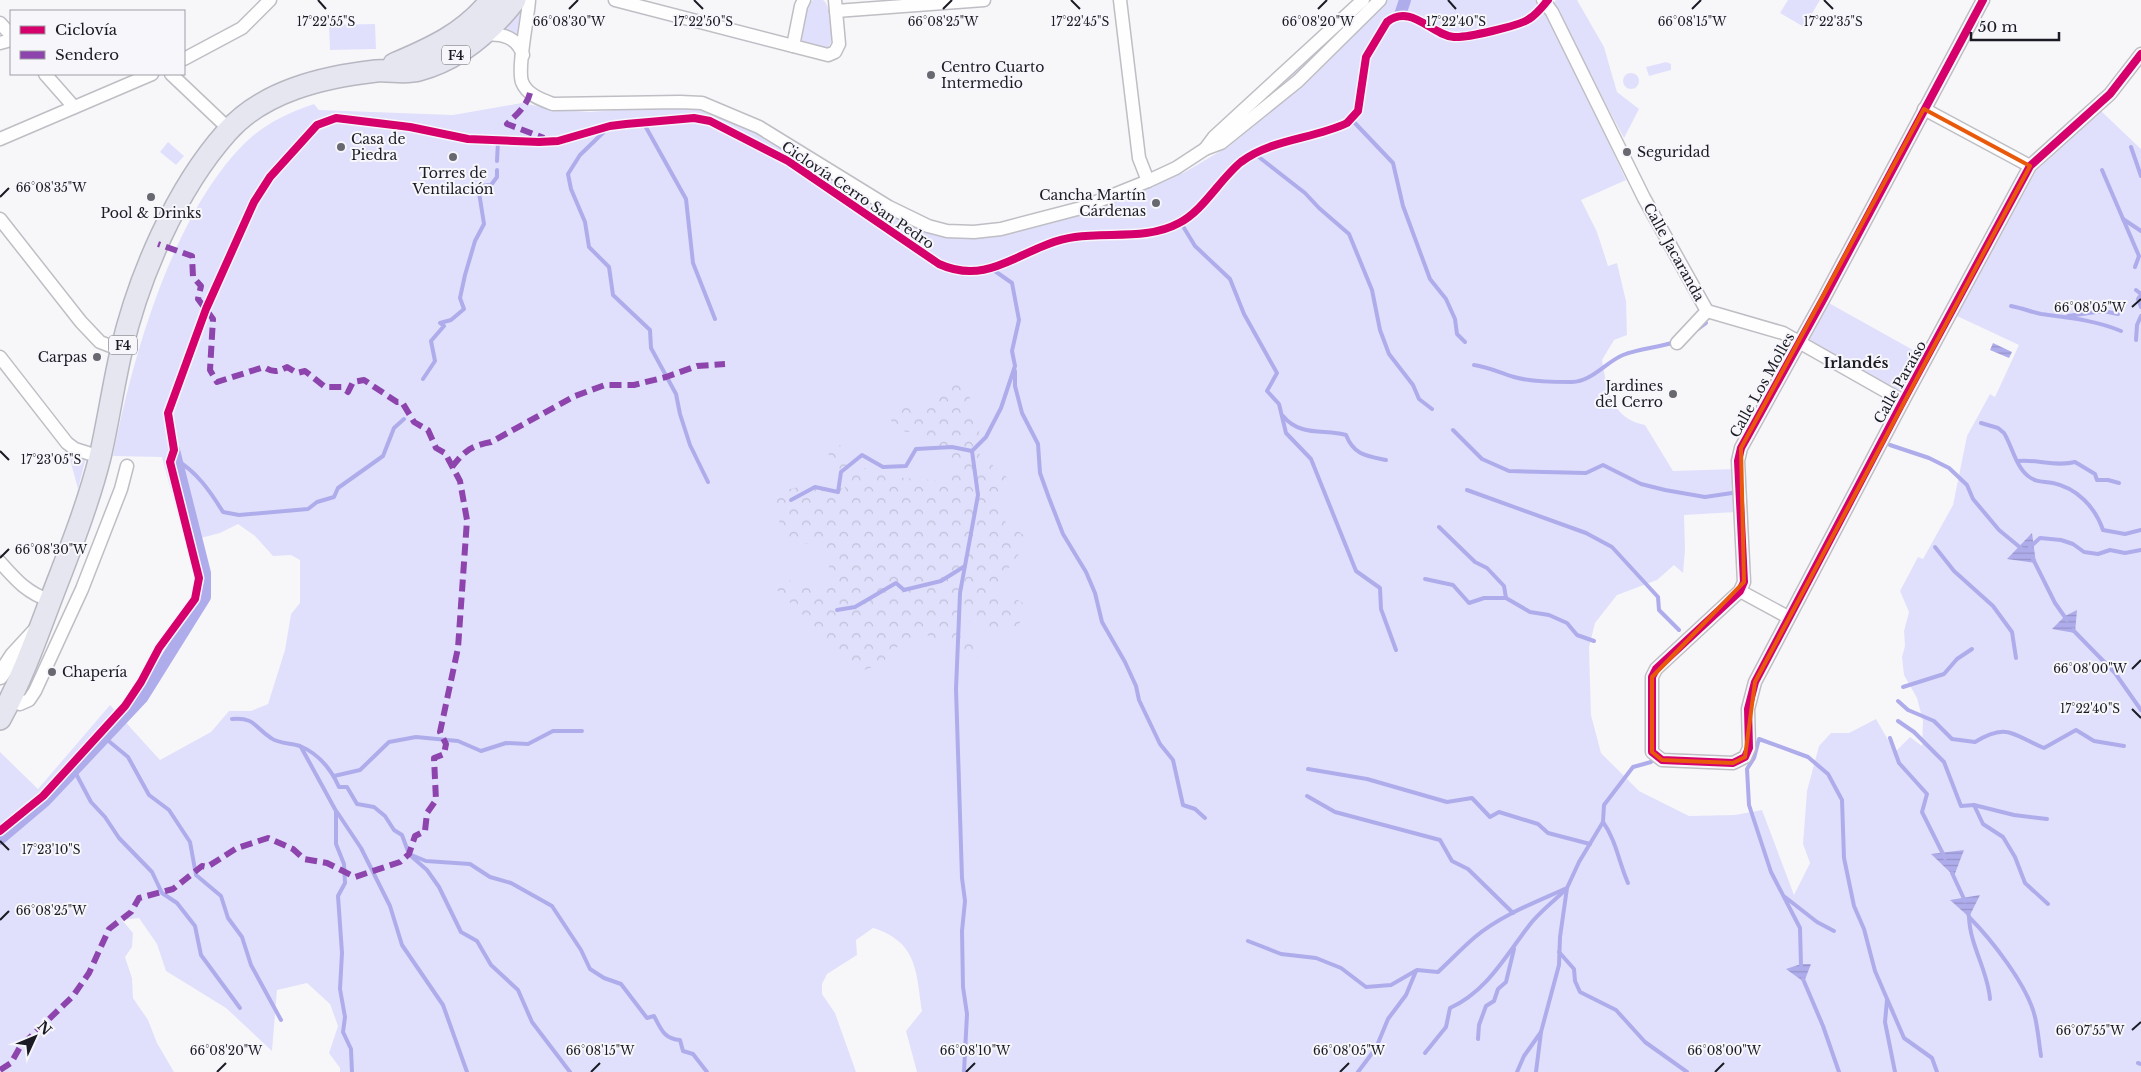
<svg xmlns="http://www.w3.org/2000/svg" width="2141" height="1072" font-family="'Libre Baskerville',serif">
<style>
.green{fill:#e0e0fc}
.forest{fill:url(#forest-crowns)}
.water{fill:url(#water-rules)}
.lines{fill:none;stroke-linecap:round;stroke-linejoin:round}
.stream{stroke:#afaceb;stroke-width:4}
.canal{stroke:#afaceb;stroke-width:12}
.street-casing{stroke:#bebec4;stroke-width:15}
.secondary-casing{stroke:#bebec4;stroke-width:19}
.highway-casing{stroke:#b7b7c2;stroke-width:24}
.street{stroke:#fefefe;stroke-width:12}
.secondary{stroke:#fefefe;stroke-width:16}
.highway{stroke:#e6e6f0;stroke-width:21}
.quiet{stroke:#8e44ad;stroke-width:6;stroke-dasharray:12 6;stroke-linecap:butt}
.cycleway-casing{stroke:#f6f6fb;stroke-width:11}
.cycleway{stroke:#d6006c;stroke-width:8}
.marked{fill:none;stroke:#e8590c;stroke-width:4;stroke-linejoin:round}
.ticks{fill:none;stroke:#1b1b25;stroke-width:2}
.poi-dot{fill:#686870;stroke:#f6f6fb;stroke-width:2}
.labels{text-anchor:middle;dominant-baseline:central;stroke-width:4;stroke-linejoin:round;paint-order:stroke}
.shield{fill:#f6f6fb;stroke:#5d5d65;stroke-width:1}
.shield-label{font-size:12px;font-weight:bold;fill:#1b1b25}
.poi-label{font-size:14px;fill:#1b1b25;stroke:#f6f6fb;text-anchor:start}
.street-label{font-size:14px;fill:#1b1b25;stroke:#f6f6fb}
.neighbourhood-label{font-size:15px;font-weight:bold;fill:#1b1b25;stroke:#f6f6fb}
.ticks-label{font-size:12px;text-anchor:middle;fill:#1b1b25;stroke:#f6f6fb;stroke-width:4;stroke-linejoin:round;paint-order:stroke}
</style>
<defs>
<pattern id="forest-crowns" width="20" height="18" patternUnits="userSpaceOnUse" patternTransform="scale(1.25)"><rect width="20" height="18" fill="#e0e0fc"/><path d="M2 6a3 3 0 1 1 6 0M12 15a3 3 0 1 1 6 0" fill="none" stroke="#c0c0d8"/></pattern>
<pattern id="water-rules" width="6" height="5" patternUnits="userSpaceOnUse" patternTransform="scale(1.25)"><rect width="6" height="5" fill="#afaceb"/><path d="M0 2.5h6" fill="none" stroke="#9693c9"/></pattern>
</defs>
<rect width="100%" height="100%" fill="#f7f7fa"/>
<!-- green -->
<g class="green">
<path d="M813 0H823C832 7 837 41 827 48L806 44 801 40 806 7Z"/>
<polygon points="1368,0 1373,0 1273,97 1217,141"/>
<path d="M1388 0H1535L1549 15 1626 180 1581 200 1597 232 1608 266 1617 263 1626 301 1627 335 1614 340 1602 360C1607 390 1612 419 1645 425L1673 471 1735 469 1736 512 1684 515 1685 550 1683 573 1674 565 1657 580 1617 595 1595 623 1589 647 1591 715 1601 753 1639 791 1689 816 1735 815 1762 810 1794 895 1810 863 1803 844 1807 791 1819 746 1831 733H1849L1876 719 1895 752 1910 737 1922 746 1923 721 1917 698 1904 675 1902 657 1905 646 1904 631 1909 612 1900 591 1918 557 1923 559 1953 505 1967 436 1990 394 1995 397 2019 345 1957 316 1992 247 2036 171 2101 111 2141 149V1072H917L906 1031 922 1011C916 972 918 942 873 928L856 940 857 955 827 974 822 984V994L835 1013 856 1072H340V1068L329 1053 338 1026 330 1004 307 983 277 990 272 1051 226 1008 166 971 157 944 139 918 122 920 133 933 132 947 125 957 132 978 133 998 148 1020 157 1043 174 1072H0V752L38 789 110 705 160 760 211 732 229 711H251L268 704 285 650 291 614 300 603V560L291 555 273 556 255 536 238 524 220 533 185 542 162 457 113 456C132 357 174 211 247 141 266 123 290 112 314 104L319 110 453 115 522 103 551 109 590 112 645 108H693L713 112 732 120 787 149 848 190 936 235 965 239 1000 236 1073 217 1185 172 1229 146 1255 124 1318 70Z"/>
<polygon points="1556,0 1577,0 1604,47 1617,92 1639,109 1624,138 1552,4"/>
<polygon points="1788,0 1820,0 1804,27 1780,13"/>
<polygon points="521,7 523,9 520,38 503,29"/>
<polygon points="375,24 376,49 330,50 329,25"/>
<polygon points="1666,62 1671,64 1671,70 1649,76 1646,67"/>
<circle cx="1631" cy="81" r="8"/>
<polygon points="168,142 184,156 176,165 160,152"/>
<polygon points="1827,302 1922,355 1900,392 1895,392 1808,341"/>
<polygon points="65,451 86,457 78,489 71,463"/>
</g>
<!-- forest -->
<path class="forest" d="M958 383 970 398 980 423 977 452 1009 479 998 511C1004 525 1018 529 1029 540L996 586 997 591 1022 602 1026 610 1019 624 1007 631 966 621 963 627 980 653 975 662 964 661 947 645 931 636 916 634 898 646 881 664 864 670 849 659 776 589V582L785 579 806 586 824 584 830 569 824 555 816 544 787 542 771 499 786 490 815 483 845 489 844 478 823 446 830 440C845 444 850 460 863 467 885 480 919 478 944 481L954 471 949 457 925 433 906 432 893 427 889 412 897 404H930L946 387Z"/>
<!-- water -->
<g class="water">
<polygon points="1993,343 2012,352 2009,358 1990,350"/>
<polygon points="2032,533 2036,563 2007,559"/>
<polygon points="2077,610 2075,633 2052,629 2065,616"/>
<polygon points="1964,850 1954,876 1931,854"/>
<polygon points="1980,895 1969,917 1950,900"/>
<polygon points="1801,964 1811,964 1804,982 1786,969"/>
</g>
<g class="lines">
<!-- stream -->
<g class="stream">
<polyline points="1352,120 1393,163 1403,206 1430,279 1446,299 1455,319 1457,334 1465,342"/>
<polyline points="643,122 686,199 693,263 715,319"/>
<polyline points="610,126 580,155 568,174 571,189 585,222 589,247 609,267 613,295 650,330 651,348 676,394 680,414 690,445 708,482"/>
<polyline points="2131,147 2141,176"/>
<polyline points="1255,154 1305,193 1319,208 1349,234 1372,290 1380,330 1389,354 1413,385 1419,399 1432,409"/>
<polyline points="497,161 498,141"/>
<polyline points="2102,170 2139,256 2135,267"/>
<polyline points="2123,219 2141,231"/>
<polyline points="1181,223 1195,246 1230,279 1244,314 1277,373 1267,391 1279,404 1286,433 1311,459 1356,571 1380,588 1381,609 1396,650"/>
<polyline points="2136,290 2141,294"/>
<polyline points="2141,295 2138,299 2141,307"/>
<path d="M2011 306C2022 308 2031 312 2041 314 2069 318 2095 320 2121 331"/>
<polyline points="2068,316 2103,311 2118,314"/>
<polyline points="1698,329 1706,323"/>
<polyline points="2136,340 2137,325 2141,316"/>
<path d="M1474 365C1489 367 1500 373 1514 377 1531 382 1554 382 1572 382 1591 382 1606 362 1623 355 1640 348 1657 348 1675 342"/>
<polyline points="1015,371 1015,386 1022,413 1038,444 1040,473 1049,498 1063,534 1086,572 1095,593 1102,622 1125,662 1136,686 1139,700 1160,744 1173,760 1183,805 1195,809 1205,818"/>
<polyline points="423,379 435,361 431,341 444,326 440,323 451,320 464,309 460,298 465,275 475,241 484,224 478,186 491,185 497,177 497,170"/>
<path d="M1283 416C1300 437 1325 429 1346 435 1354 455 1366 456 1386 460"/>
<path d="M1981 423 1998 428 2004 433C2012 446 2016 467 2028 476 2037 483 2043 481 2053 483 2077 488 2095 507 2103 530L2125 534 2141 530"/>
<polyline points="1453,430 1482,459 1509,471 1586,473 1603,465 1641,484 1665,490 1705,497 1732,493"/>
<polyline points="1890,445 1929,458 1949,468 1967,485 1973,499 1999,530 2022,549"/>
<path d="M175 459C197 472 210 491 223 512L239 515 308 509 317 502 334 497 338 488 383 456 394 428 404 419"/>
<path d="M2018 461C2037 459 2056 467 2075 462L2095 474 2097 480H2108L2119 483"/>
<polyline points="1467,490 1586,533 1612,547 1658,597 1659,610 1679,630"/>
<polyline points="791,500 815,487 838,492 841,472 862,455 883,467 906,466 916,449 952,447 972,451"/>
<polyline points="1439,527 1475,562 1487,568 1504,586 1506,598 1530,612 1549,615 1567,623 1577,635 1594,641"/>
<polyline points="1935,547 1954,571 1993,606 2012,632 2016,658"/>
<polyline points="2030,547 2040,538 2061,540 2073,544 2084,552 2098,554 2110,550 2125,553 2141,550"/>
<polyline points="2033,559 2055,603 2067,620"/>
<polyline points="1425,579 1453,585 1469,603 1484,598 1506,598"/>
<polyline points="837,610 855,607 896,583 904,590 941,581 965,566"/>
<polyline points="2073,630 2115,673 2141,710"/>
<polyline points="1903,687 1944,674 1957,659 1972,649"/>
<path d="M1898 701 1908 710 1934 721 1952 739 1975 742C2007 722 2013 735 2044 748L2076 730 2094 741 2124 746"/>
<path d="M232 719C255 717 254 727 271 738 279 744 291 743 300 746 319 754 331 769 339 787H347L357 804 374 807 385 816 394 830 402 835 409 854 426 861 470 864 490 877 511 883 552 906 581 950 590 969 604 978 621 984 647 1018 654 1016C661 1029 664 1039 680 1040L683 1051 693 1054 707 1072"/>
<polyline points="1898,721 1914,732 1944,762 1961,806 1974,805 1983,824 2003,837 2015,857 2025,883 2048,904"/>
<polyline points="105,738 128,757 149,795 169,810 190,842 196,875 221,896 228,918 242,937 251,965 281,1020"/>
<polyline points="1890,738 1899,763 1927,794 1922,812 1945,858"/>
<polyline points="301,747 336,811 336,844 344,864 345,883 338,896 342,953 340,989 345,1017 343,1032 351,1049 352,1072"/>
<polyline points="1308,769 1367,779 1447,802 1472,798 1490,817 1499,812 1538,824 1548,833 1590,844"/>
<polyline points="74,770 91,802 105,817 119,838 152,872 162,893 177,903 195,926 201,955 240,1008"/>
<polyline points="334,776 360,770 389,742 416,737 458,741 481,751 506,743 528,744 553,731 582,731"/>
<polyline points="1307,796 1335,812 1440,840 1452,861 1468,869 1513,913"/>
<polyline points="1974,805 2014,815 2047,819"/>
<polyline points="337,812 361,848 390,906 402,945 443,1005 467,1072"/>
<path d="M1603 822C1616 840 1619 863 1628 883"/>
<polyline points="411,856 427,870 439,887 461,932 477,941 491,965 518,990 532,1022 570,1072"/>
<polyline points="1952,873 1965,901"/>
<polyline points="1785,897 1817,922 1834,931"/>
<path d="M1968 912 1969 917C1991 939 2028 986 2035 1017 2038 1030 2039 1043 2041 1056"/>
<path d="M1969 917C1970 946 1988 971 1990 999"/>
<path d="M1248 941 1281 954 1316 958 1341 968 1366 987 1391 985 1417 970 1438 972C1450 961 1462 948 1475 937 1501 915 1536 902 1567 888L1579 862 1603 822 1604 805 1633 767 1651 762"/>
<polyline points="1559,952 1574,969 1575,981 1580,992 1616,1010 1645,1042 1687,1072"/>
<polyline points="1801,967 1800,928 1771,872 1749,805 1747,769 1754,758 1759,739 1808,757 1828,774 1842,800 1844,858 1854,906 1864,929 1875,971 1904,1038 1932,1058 1937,1072"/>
<polyline points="1803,979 1823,1026 1839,1072"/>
<polyline points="1887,1000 1885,1022 1895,1072"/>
<polyline points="1478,1039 1479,1025 1486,1006 1494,1001 1498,989 1506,982 1514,949"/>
<path d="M1425 1053 1446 1027 1450 1008C1486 992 1505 957 1528 927 1537 914 1552 903 1564 891"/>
<polyline points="2138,1063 2141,1064"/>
<polyline points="964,1072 967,1014 963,987 962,931 965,901 962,878 956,689 960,593 978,495 972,451 986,437 1001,408 1015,366 1012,351 1019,320 1012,283 992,269"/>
<polyline points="1358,1072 1376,1048 1388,1019 1406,995 1416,971"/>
<polyline points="1517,1072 1524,1056 1541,1032 1559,965 1560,937 1567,888"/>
<polyline points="1536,1072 1541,1032"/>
</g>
<!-- canal -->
<g class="canal">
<polyline points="1400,15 1405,0"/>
<polyline points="0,839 45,801 142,698 205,597 205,573 174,450"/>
</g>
<defs>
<g id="street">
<path d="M529 0C528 19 517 67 522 82 527 95 542 100 553 104L680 102 702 103 759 127 889 207 928 226 947 231 974 232 1001 229 1081 208 1148 181 1176 168 1205 149 1221 143 1298 81 1380 0"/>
<polyline points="615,0 828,55 835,52 839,44 835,0"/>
<polyline points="1120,0 1139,158 1148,181"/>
<polyline points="1543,0 1552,12 1644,198 1707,311 1783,333 1903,401"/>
<polyline points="1983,0 1824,298 1741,448 1738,461 1744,582 1740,591 1656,669 1652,677 1652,752 1662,760 1733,763 1745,757 1749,748 1748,709 1755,682 1903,401 2030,166 2110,94 2141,54"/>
<polyline points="836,11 984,0"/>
<polyline points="0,23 11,35"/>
<path d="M484 35C502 33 517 37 523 55"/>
<polyline points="0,43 11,40"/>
<polyline points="793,46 801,6 804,0"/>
<polyline points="184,59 242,28 270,0"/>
<polyline points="45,74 74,107"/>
<polyline points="171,74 229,129"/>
<polyline points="1924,109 2030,166"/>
<polyline points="0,139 152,74"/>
<polyline points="1205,149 1214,137 1363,0"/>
<polyline points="0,219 81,322 100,342 121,350"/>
<polyline points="1677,343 1707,311"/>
<polyline points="0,357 67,443 75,449 100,457"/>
<path d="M0 562C16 580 27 593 51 601"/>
<polyline points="1740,591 1788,617"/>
<polyline points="10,701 20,704 29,700 35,691 82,589 121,489 127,466"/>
</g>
<polyline id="secondary" points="0,676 13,656 36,631"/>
<g id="highway">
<path d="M394 64C432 48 465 33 491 0"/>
<path d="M0 719C21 681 36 639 51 599 69 552 88 505 100 457 108 422 113 387 121 352 138 278 176 189 227 132 263 91 323 77 376 71 391 70 405 74 419 70 460 59 490 32 515 0"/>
</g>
</defs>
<!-- street casing -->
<use href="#street" class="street-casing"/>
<!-- secondary casing -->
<use href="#secondary" class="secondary-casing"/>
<!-- highway casing -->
<use href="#highway" class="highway-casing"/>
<!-- street -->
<use href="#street" class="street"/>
<!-- secondary -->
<use href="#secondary" class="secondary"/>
<!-- highway -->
<use href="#highway" class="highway"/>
<!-- quiet -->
<g class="quiet">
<path d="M530 93C527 106 516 115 507 124L544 138"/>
<path d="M452 467C464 451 471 446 491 442L575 396 605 385H634L666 377 697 366 725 364"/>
<path d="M0 1070 11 1063 20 1047 73 996 89 973 109 929 131 912 139 898 173 889 202 866 207 867 237 848 268 838 293 849 304 859 327 863 355 877 400 862 409 854 415 836 425 831 427 813 436 800 434 758 444 754 446 744 440 732 458 648 467 520 460 481 445 453 436 448 428 430 414 422 402 402H397L364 380 353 382 348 392 342 387H325L305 371 297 373 287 367C278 372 273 373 264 367L217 382 210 370 213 319 198 299 201 286 193 277 192 256 158 244"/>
</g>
<defs>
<g id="cycleway">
<polyline points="1983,0 1824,298 1741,448 1738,461 1744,582 1740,591 1656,669 1652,677 1652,752 1662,760 1733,763 1745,757 1749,748 1748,709 1755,682 1903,401 2030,166 2110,94 2141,54"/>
<path d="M0 831 43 796 125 706 141 682 159 648 195 599 199 578 170 462 174 450 168 413 206 309 254 202 270 177 317 125 336 118 410 127 468 139 539 142 558 141 610 126 626 124 694 118 710 121 788 161 939 264C992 288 1023 244 1075 237 1109 232 1148 240 1179 223 1203 211 1220 179 1241 162 1271 139 1314 139 1347 123L1358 111 1366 57 1387 22C1411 3 1431 35 1454 37 1466 38 1519 26 1529 19 1537 14 1542 7 1548 0"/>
</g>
</defs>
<!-- cycleway casing -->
<use href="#cycleway" class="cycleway-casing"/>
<!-- cycleway -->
<use href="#cycleway" class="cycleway"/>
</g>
<!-- marked area -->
<path class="marked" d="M1924 109 2030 166 1755 682 1745 757 1733 763 1662 760 1652 752V677L1744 582 1741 448Z"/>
<!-- ticks -->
<path class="ticks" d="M318 0 326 9M694 0 703 9M1071 0 1080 9M1448 0 1456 9M1824 0 1833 9M569 9 578 0M943 9 952 0M1318 9 1327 0M1692 9 1701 0M0 197 9 188M2132 307 2141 299M0 451 9 460M0 558 9 549M2132 669 2141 660M2132 709 2141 718M0 841 9 850M0 920 9 911M2132 1030 2141 1022M217 1072 226 1063M591 1072 600 1063M966 1072 975 1063M1340 1072 1349 1063M1715 1072 1724 1063"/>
<!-- markers -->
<g class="poi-dot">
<circle cx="931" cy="75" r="5"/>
<circle cx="341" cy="147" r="5"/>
<circle cx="1627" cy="152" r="5"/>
<circle cx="453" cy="157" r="5"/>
<circle cx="151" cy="197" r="5"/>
<circle cx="1156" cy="203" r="5"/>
<circle cx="97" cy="357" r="5"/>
<circle cx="1673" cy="394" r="5"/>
<circle cx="52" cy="672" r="5"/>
</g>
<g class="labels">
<!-- shield labels -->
<g class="shield">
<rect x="442" y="45.5" width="28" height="19" rx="4"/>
<rect x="109" y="335.5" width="28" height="19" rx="4"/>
</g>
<g class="shield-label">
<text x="456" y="55">F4</text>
<text x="123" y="345">F4</text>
</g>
<!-- poi labels -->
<g class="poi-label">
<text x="941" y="67">Centro Cuarto<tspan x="941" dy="16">Intermedio</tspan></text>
<text x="351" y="139">Casa de<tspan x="351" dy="16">Piedra</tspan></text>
<text x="1637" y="152">Seguridad</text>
<text x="453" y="173" text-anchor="middle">Torres de<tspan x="453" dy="16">Ventilación</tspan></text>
<text x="1146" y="195" text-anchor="end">Cancha Martín<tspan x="1146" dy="16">Cárdenas</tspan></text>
<text x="151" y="213" text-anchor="middle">Pool &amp; Drinks</text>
<text x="87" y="357" text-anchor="end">Carpas</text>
<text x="1663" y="386" text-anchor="end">Jardines<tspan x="1663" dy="16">del Cerro</tspan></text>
<text x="62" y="672">Chapería</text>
</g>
<!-- street labels -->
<g class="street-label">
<text transform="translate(858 195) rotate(34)">Ciclovía Cerro San Pedro</text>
<text transform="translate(1674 252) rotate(61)">Calle Jacaranda</text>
<text transform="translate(1900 382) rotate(-61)">Calle Paraíso</text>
<text transform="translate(1762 385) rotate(-61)">Calle Los Molles</text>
</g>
<!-- neighbourhood labels -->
<g class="neighbourhood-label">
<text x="1856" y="362">Irlandés</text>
</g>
</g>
<g class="ticks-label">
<text x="569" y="26">66°08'30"W</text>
<text x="943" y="26">66°08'25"W</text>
<text x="1318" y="26">66°08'20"W</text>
<text x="1692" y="26">66°08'15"W</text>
<text x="1833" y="26">17°22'35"S</text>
<text x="326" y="26">17°22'55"S</text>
<text x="703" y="26">17°22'50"S</text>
<text x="1080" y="26">17°22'45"S</text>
<text x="1456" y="26">17°22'40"S</text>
<text x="51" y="192">66°08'35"W</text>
<text x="2090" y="312">66°08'05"W</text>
<text x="51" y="464">17°23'05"S</text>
<text x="51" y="554">66°08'30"W</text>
<text x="2090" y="673">66°08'00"W</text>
<text x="2090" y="713">17°22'40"S</text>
<text x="51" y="854">17°23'10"S</text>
<text x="51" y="915">66°08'25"W</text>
<text x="2090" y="1035">66°07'55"W</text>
<text x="226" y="1055">66°08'20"W</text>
<text x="600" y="1055">66°08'15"W</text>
<text x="975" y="1055">66°08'10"W</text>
<text x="1349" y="1055">66°08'05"W</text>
<text x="1724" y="1055">66°08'00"W</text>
</g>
<!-- legend -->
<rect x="10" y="10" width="175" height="65" fill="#f6f6fb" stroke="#9e9ea5"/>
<rect x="20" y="26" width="25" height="8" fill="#d6006c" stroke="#9e9ea5"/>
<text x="55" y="35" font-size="15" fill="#1b1b25">Ciclovía</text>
<rect x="20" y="51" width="25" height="8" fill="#8e44ad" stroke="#9e9ea5"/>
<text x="55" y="60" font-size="15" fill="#1b1b25">Sendero</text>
<!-- north arrow -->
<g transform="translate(35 1037) rotate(46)" stroke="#f6f6fb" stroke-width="4" paint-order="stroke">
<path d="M0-4L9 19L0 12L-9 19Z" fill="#1b1b25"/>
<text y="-8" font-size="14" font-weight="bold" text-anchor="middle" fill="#1b1b25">N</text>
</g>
<!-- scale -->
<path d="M1971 32v8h88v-8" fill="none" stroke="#1b1b25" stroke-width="2.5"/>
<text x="1978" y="32" font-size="15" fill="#1b1b25" stroke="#f6f6fb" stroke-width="4" paint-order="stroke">50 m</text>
</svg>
